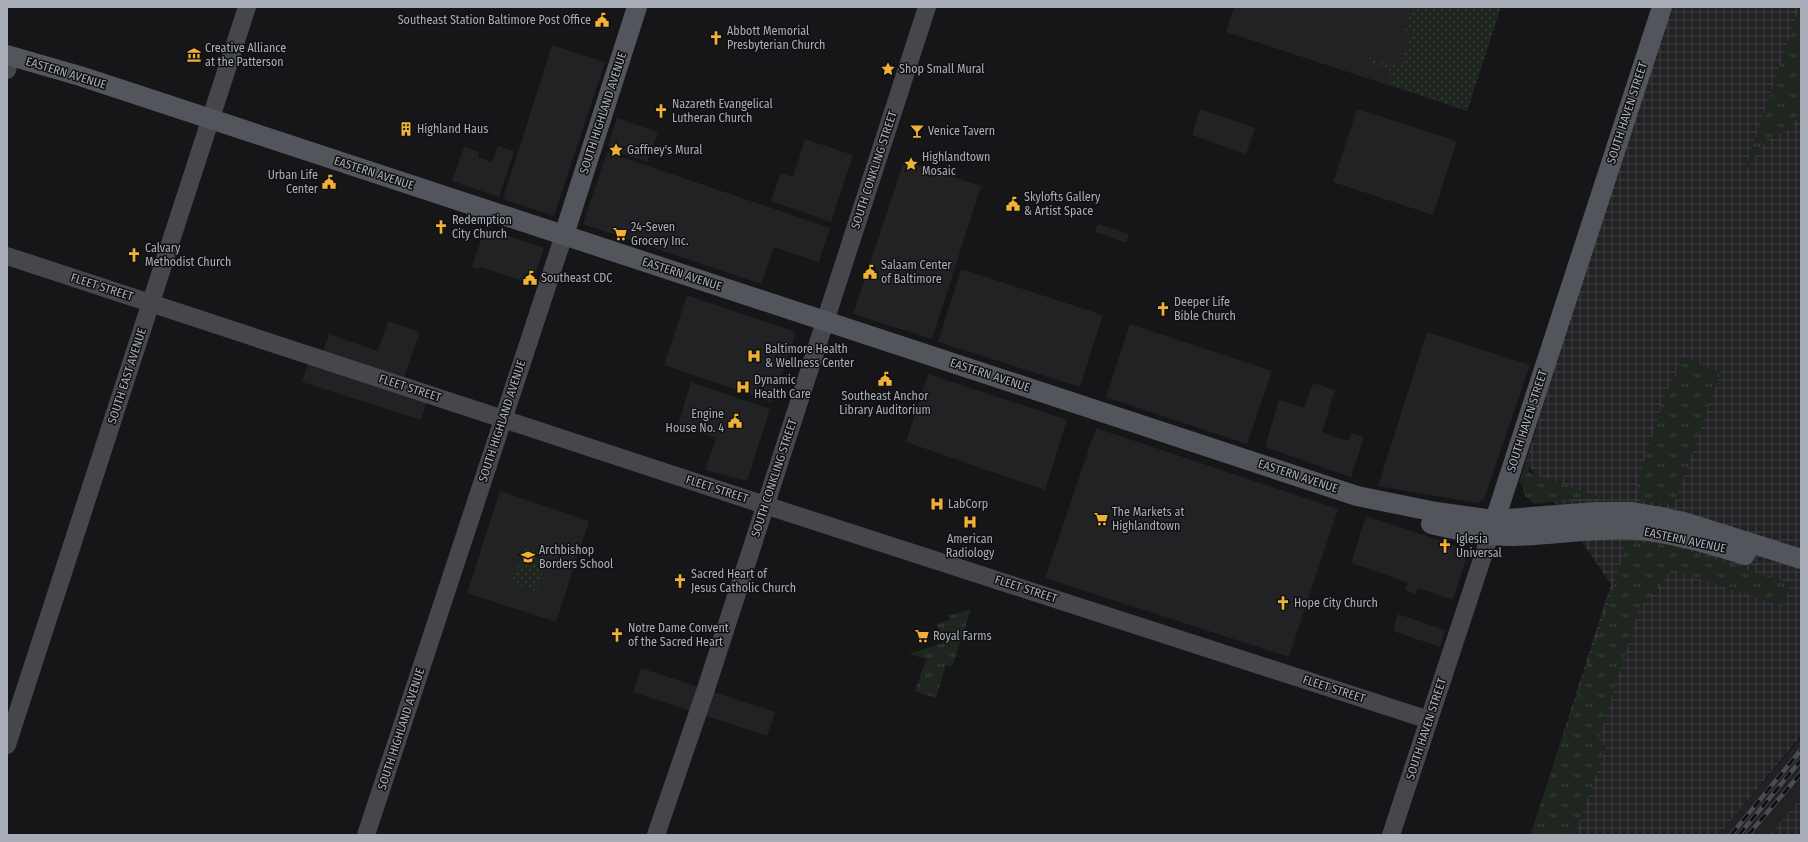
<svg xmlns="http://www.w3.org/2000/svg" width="1808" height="842" font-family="'Fira Sans Condensed',sans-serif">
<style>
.built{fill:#222225}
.industrial{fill:url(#industrial-grid)}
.grass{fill:url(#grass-tufts)}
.park{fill:url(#park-dots)}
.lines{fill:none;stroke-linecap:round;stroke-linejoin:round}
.secondary{stroke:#45474d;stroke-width:18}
.primary{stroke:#53555c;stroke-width:20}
.rail-casing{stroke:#4a4c52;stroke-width:4.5}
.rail{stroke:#111113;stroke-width:3;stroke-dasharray:9;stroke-linecap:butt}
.labels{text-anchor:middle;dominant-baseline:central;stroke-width:3;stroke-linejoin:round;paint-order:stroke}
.poi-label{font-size:12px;fill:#a8adb8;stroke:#111113;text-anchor:start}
.street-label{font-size:12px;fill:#a8adb8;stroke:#111113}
</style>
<defs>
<pattern id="industrial-grid" width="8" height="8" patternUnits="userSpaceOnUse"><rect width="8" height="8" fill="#222225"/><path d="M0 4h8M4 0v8" fill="none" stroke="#3f3f43"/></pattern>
<pattern id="grass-tufts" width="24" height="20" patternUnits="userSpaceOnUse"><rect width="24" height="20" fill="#1e261f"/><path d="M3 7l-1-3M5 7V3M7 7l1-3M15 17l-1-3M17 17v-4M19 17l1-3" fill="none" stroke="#3c433d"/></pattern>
<pattern id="park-dots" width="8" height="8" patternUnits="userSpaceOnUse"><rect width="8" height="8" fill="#1e261f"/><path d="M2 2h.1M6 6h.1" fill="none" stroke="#3c433d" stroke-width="1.8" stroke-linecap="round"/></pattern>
</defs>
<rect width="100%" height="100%" fill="#161618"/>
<!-- built -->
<g class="built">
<polygon points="1234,7 1501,7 1467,111 1226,32"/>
<polygon points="552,45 605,62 554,216 503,199"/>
<polygon points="1200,109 1255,128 1246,154 1192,135"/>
<polygon points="1357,109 1457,141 1433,215 1333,182"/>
<polygon points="617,118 658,132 647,162 607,148"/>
<polygon points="805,139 853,155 831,222 771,201 781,173 793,177"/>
<polygon points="498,146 514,151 499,197 452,181 464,147 479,152 478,157 492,162"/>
<polygon points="607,152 830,228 819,262 774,247 761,284 583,224"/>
<polygon points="904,161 981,186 932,339 853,314"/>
<polygon points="1098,224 1129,234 1126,243 1095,232"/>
<polygon points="485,228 544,248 532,284 480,267 479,270 472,267"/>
<polygon points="961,269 1103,315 1080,387 938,342"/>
<polygon points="687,295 796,332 772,402 664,365"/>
<polygon points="388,321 420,332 401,385 429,395 421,420 302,382 310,356 321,359 329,334 378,351"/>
<polygon points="1130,324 1272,371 1247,444 1106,397"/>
<polygon points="1427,332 1530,365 1484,499 1477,503 1378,486"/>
<polygon points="928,374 1067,420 1045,490 906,442"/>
<polygon points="691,382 770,409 747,481 705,470 716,438 678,425"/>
<polygon points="1313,383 1335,390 1322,432 1348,441 1351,433 1364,437 1351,477 1265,447 1279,400 1304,408"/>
<polygon points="1096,428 1338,509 1289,657 1045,578"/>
<polygon points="500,491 589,521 556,622 467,593"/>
<polygon points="1366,516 1469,550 1453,600 1418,588 1415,594 1405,590 1407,582 1351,563"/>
<polygon points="1398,614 1445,630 1440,647 1393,631"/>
<polygon points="641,668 775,712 767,736 633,692"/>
<polygon points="1801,738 1801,798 1769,835 1719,835"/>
</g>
<!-- industrial -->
<g class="industrial">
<polygon points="1666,7 1801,7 1801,736 1719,835 1531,835 1611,584 1526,461"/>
<polygon points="1801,798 1801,835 1769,835"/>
</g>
<!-- grass -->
<g class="grass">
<polygon points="1799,7 1801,7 1801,113 1789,130 1768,139 1743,175"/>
<polygon points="1684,357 1721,372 1674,505 1640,500 1637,483 1665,394"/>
<polygon points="1526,461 1531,462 1528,472 1607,499 1576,499 1535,504 1524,495 1522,484 1519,483"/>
<polygon points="1627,541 1673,546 1791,583 1783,607 1671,570 1649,600 1640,606 1599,739 1606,747 1575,835 1530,835 1608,605"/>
<polygon points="971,609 952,667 946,665 936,698 915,691 926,659 909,654 943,643 937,624 950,620 948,616"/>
</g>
<!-- park -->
<g class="park">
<polygon points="1413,7 1501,7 1467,111 1389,84 1392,71 1367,62 1366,57 1400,67 1409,38 1412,39 1414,33 1405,30"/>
<polygon points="524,547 548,556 536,591 512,583"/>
</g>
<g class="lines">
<!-- secondary -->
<g class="secondary">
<polyline points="7,70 11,56"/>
<polyline points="7,256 783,511 1429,720"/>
<polyline points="7,745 247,7"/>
<polyline points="366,835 564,235"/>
<polyline points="656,835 705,692 927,7"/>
<polyline points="1391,835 1490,535"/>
</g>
<!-- primary -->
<g class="primary">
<polyline points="7,55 80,76 1357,496 1436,512 1494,520 1596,512 1632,512 1656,516 1684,522 1801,559"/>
<polyline points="564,235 637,7"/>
<path d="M1431 524C1458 530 1486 537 1513 536 1555 535 1596 527 1638 530 1674 533 1711 544 1745 555"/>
<polyline points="1490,535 1662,7"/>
</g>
<defs>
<g id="rail">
<polyline points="1731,835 1801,750"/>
<polyline points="1739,835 1801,760"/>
<polyline points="1748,835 1801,773"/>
</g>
</defs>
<!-- rail casing -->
<use href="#rail" class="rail-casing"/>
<!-- rail -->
<use href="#rail" class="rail"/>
</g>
<!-- icons -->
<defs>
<symbol id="civic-bare" viewBox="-9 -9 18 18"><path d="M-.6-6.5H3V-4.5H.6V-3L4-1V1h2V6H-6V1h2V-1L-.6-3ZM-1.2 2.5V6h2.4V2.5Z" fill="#f2b134" stroke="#111113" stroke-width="2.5" paint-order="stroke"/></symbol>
<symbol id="church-bare" viewBox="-9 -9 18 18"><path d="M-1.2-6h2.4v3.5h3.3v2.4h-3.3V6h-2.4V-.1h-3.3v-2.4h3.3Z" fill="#f2b134" stroke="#111113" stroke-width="2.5" paint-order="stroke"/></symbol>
<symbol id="museum-bare" viewBox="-9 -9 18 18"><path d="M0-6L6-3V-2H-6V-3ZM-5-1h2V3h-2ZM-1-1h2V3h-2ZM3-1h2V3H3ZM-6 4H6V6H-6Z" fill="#f2b134" stroke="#111113" stroke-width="2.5" paint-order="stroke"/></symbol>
<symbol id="sight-bare" viewBox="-9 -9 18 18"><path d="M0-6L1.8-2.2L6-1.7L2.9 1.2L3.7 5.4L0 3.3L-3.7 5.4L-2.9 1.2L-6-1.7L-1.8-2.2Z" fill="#f2b134" stroke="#111113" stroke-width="2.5" paint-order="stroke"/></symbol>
<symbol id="building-bare" viewBox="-9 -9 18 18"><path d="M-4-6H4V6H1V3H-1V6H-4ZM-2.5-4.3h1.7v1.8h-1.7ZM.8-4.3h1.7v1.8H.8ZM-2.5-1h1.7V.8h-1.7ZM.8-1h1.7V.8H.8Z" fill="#f2b134" stroke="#111113" stroke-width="2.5" paint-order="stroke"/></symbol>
<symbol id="bar-bare" viewBox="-9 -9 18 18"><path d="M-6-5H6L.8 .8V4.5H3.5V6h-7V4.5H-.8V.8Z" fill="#f2b134" stroke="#111113" stroke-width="2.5" paint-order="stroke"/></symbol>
<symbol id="supermarket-bare" viewBox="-9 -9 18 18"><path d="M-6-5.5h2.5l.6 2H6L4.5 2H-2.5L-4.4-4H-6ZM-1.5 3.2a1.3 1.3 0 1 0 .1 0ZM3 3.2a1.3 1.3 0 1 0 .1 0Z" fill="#f2b134" stroke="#111113" stroke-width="2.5" paint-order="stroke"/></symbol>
<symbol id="hospital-bare" viewBox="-9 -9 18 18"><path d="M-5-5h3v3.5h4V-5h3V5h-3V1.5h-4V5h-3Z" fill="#f2b134" stroke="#111113" stroke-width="2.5" paint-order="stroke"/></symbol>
<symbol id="school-bare" viewBox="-9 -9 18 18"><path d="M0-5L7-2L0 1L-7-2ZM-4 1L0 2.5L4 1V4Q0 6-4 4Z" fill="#f2b134" stroke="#111113" stroke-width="2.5" paint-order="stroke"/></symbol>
</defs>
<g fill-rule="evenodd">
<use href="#civic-bare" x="592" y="10" width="20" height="20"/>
<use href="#church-bare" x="706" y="28" width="20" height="20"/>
<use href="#museum-bare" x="184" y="45" width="20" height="20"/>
<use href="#sight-bare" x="878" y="59" width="20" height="20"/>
<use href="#church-bare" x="651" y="101" width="20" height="20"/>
<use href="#building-bare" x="396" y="119" width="20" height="20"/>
<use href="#bar-bare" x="907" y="121" width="20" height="20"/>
<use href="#sight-bare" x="606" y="140" width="20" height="20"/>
<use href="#sight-bare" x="901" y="154" width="20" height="20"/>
<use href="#civic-bare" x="319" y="172" width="20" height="20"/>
<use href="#civic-bare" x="1003" y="194" width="20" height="20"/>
<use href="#church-bare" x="431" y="217" width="20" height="20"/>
<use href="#supermarket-bare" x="610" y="224" width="20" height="20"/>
<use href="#church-bare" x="124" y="245" width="20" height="20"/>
<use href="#civic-bare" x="860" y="262" width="20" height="20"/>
<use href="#civic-bare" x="520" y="268" width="20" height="20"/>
<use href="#church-bare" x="1153" y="299" width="20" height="20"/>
<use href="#hospital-bare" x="744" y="346" width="20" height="20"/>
<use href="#civic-bare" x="875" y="369" width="20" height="20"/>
<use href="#hospital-bare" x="733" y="377" width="20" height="20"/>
<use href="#civic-bare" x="725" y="411" width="20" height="20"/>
<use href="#hospital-bare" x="927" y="494" width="20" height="20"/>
<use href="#supermarket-bare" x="1091" y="509" width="20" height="20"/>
<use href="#hospital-bare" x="960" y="512" width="20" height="20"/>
<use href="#church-bare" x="1435" y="536" width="20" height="20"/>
<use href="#school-bare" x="518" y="547" width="20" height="20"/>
<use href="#church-bare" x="670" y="571" width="20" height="20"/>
<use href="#church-bare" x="1273" y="593" width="20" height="20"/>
<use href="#church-bare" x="607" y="625" width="20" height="20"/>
<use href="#supermarket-bare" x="912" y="626" width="20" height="20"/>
</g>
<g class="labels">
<!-- poi labels -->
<g class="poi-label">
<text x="591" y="20" text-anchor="end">Southeast Station Baltimore Post Office</text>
<text x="727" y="31">Abbott Memorial<tspan x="727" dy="14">Presbyterian Church</tspan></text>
<text x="205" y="48">Creative Alliance<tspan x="205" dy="14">at the Patterson</tspan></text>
<text x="899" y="69">Shop Small Mural</text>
<text x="672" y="104">Nazareth Evangelical<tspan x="672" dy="14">Lutheran Church</tspan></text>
<text x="417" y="129">Highland Haus</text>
<text x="928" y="131">Venice Tavern</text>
<text x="627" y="150">Gaffney's Mural</text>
<text x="922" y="157">Highlandtown<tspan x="922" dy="14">Mosaic</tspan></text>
<text x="318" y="175" text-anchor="end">Urban Life<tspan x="318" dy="14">Center</tspan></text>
<text x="1024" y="197">Skylofts Gallery<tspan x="1024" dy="14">&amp; Artist Space</tspan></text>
<text x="452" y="220">Redemption<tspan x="452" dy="14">City Church</tspan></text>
<text x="631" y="227">24-Seven<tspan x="631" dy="14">Grocery Inc.</tspan></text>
<text x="145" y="248">Calvary<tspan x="145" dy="14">Methodist Church</tspan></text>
<text x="881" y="265">Salaam Center<tspan x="881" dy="14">of Baltimore</tspan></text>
<text x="541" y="278">Southeast CDC</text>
<text x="1174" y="302">Deeper Life<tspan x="1174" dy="14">Bible Church</tspan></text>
<text x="765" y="349">Baltimore Health<tspan x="765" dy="14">&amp; Wellness Center</tspan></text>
<text x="754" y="380">Dynamic<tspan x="754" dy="14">Health Care</tspan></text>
<text x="885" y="396" text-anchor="middle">Southeast Anchor<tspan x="885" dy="14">Library Auditorium</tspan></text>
<text x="724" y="414" text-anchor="end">Engine<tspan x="724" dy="14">House No. 4</tspan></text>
<text x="948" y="504">LabCorp</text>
<text x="1112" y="512">The Markets at<tspan x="1112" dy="14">Highlandtown</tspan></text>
<text x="970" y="539" text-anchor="middle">American<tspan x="970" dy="14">Radiology</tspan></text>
<text x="1456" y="539">Iglesia<tspan x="1456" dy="14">Universal</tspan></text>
<text x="539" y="550">Archbishop<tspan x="539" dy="14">Borders School</tspan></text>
<text x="691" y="574">Sacred Heart of<tspan x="691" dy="14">Jesus Catholic Church</tspan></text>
<text x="1294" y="603">Hope City Church</text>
<text x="628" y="628">Notre Dame Convent<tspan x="628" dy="14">of the Sacred Heart</tspan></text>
<text x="933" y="636">Royal Farms</text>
</g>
<!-- street labels -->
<g class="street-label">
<text transform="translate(66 73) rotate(17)">EASTERN AVENUE</text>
<text transform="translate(603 113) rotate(-72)">SOUTH HIGHLAND AVENUE</text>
<text transform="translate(1627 113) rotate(-72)">SOUTH HAVEN STREET</text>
<text transform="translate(874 170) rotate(-72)">SOUTH CONKLING STREET</text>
<text transform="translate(374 173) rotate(18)">EASTERN AVENUE</text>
<text transform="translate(682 274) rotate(18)">EASTERN AVENUE</text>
<text transform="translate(102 287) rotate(18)">FLEET STREET</text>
<text transform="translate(990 375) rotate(18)">EASTERN AVENUE</text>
<text transform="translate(127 376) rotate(-72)">SOUTH EAST AVENUE</text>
<text transform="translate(410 388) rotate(18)">FLEET STREET</text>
<text transform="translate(502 421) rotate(-72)">SOUTH HIGHLAND AVENUE</text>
<text transform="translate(1527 421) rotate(-72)">SOUTH HAVEN STREET</text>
<text transform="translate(1298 476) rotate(18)">EASTERN AVENUE</text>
<text transform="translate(774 478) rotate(-72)">SOUTH CONKLING STREET</text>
<text transform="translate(717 489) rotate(18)">FLEET STREET</text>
<text transform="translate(1685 540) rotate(12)">EASTERN AVENUE</text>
<text transform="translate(1026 589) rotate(18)">FLEET STREET</text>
<text transform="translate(1334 689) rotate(18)">FLEET STREET</text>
<text transform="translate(401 729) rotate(-72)">SOUTH HIGHLAND AVENUE</text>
<text transform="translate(1426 729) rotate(-72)">SOUTH HAVEN STREET</text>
</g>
</g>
<!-- border -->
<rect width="1808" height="842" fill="none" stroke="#a8adb8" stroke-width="16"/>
</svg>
